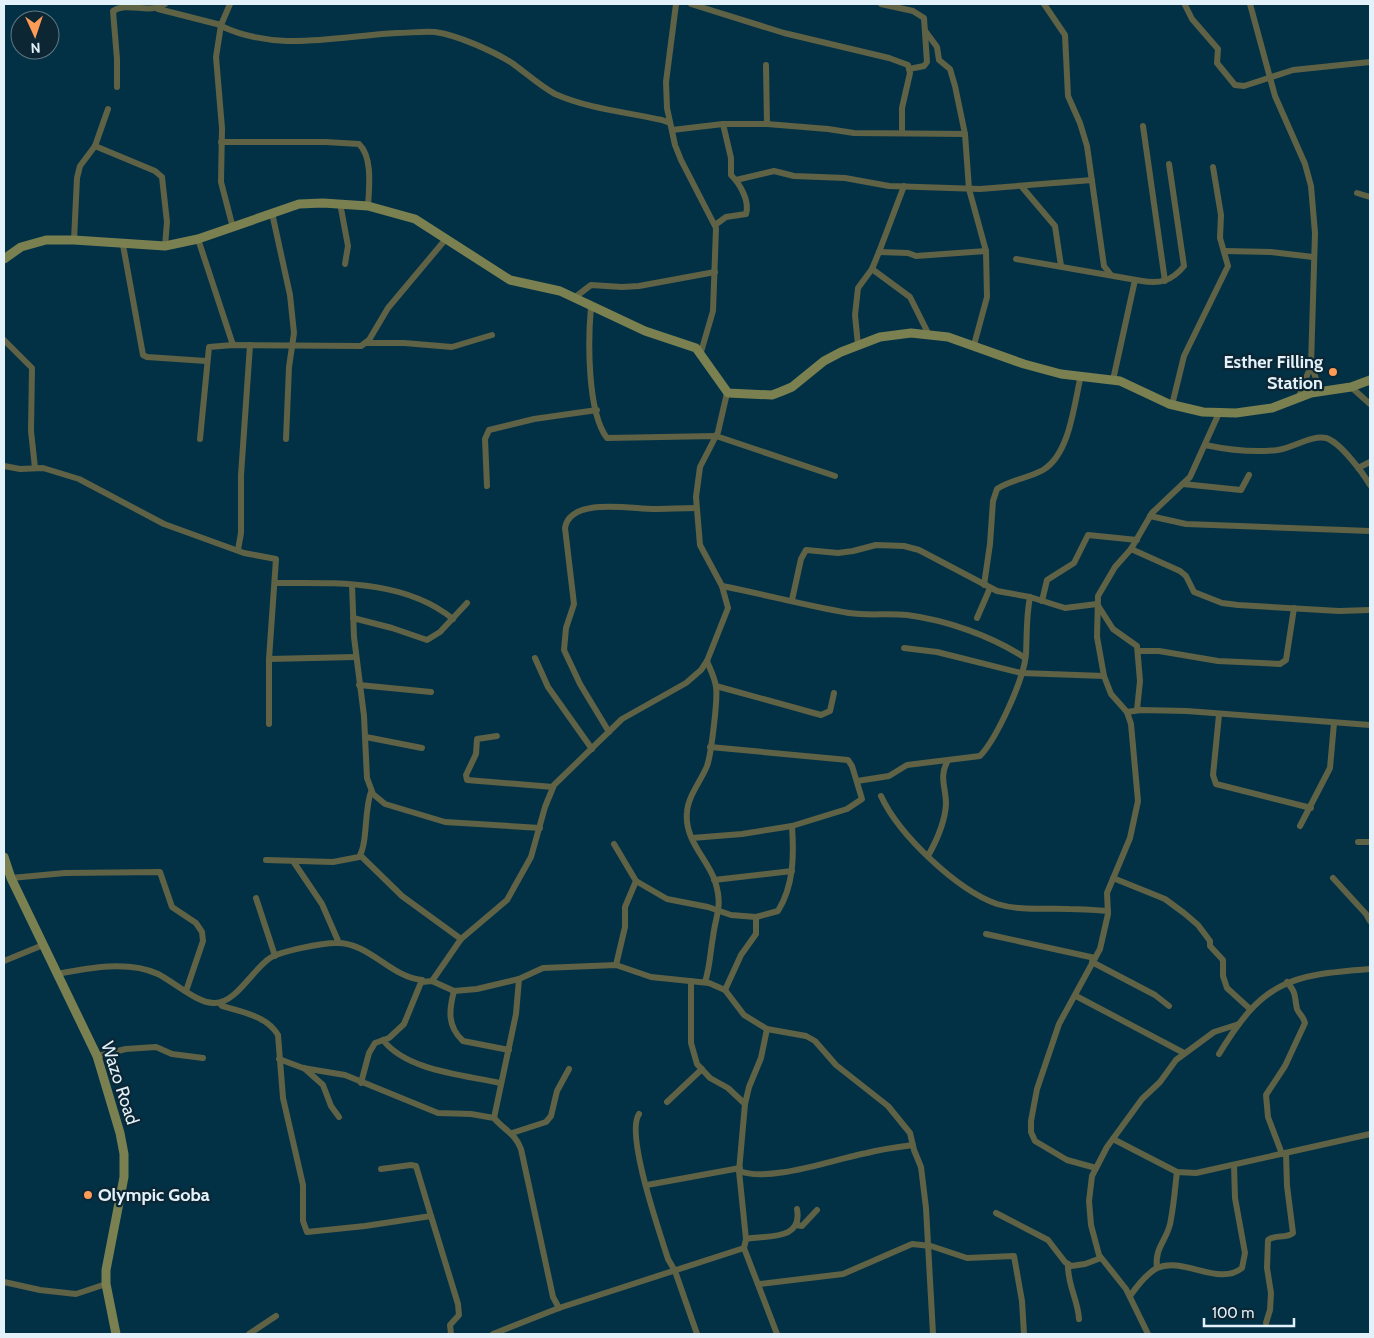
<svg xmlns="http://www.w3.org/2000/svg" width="1374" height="1338" font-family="Cabin,sans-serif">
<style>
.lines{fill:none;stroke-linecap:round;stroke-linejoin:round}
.street{stroke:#5f6245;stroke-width:6}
.secondary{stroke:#7b8050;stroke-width:9}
.poi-dot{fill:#fe9c57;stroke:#0c2633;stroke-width:2}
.labels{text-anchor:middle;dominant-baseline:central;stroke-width:4.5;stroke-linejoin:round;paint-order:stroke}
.poi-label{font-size:18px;font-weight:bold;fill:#e2f1fa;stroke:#0c2633;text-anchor:end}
.street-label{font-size:18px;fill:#e2f1fa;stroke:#0c2633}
</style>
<rect width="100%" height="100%" fill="#023146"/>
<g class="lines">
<!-- street -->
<g class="street">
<polyline points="230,4 221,25 216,57 222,128 221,182 233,228"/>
<polyline points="676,4 666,82 667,108 675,145 681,160 716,228 713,311 701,352"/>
<polyline points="691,4 784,33 889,58 908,65 910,73 902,108 902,133"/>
<polyline points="881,4 913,11 924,18 927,62 924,66 909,69"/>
<polyline points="1044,4 1065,35 1068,96 1080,123 1087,146 1104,266 1111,275"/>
<polyline points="1250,4 1275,96 1305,164 1311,186 1315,233 1311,365 1321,392"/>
<polyline points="1185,5 1192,19 1218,49 1217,63 1235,85 1244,86 1293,70 1370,62"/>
<polyline points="158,9 221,25"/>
<path d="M221 26C278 53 338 36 397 33 409 33 423 31 435 32 457 35 493 51 512 63 526 73 540 86 555 94 589 109 626 112 662 120L670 123"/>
<polyline points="926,32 937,47 939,60 950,69 955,86 965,134 969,189 986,251 987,297 974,345"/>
<polyline points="766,65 767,124"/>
<path d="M117 87V59L113 11C128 1 149 15 165 4"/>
<polyline points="1143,126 1165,281"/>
<polyline points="672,130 723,124 767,124 828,129 854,133 965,134"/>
<path d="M221 142H326L359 144C373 157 369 189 368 206"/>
<polyline points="95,146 155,171 162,177 167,222 165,246"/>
<polyline points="736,180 774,171 794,176 845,178 889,186 980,189 1092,180"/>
<polyline points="1022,187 1055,226 1061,266"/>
<polyline points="1357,193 1370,197"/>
<polyline points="340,203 348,246 345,264"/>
<polyline points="272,213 290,295 294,333 289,367 286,439"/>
<path d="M715 225 726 217 746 214C750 201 740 184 731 175V158L723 124"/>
<polyline points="198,239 233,345"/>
<polyline points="74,240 77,178 80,166 95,146 108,109"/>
<polyline points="123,245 143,355 147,357 206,361"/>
<polyline points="1225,251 1271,252 1313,257"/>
<polyline points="879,252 908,253 916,256 986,251"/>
<path d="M1016 259 1142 281C1160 284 1172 281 1184 266L1169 164"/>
<polyline points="872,269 910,297 928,333"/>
<polyline points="574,298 591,285 622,287 639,286 715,272"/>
<path d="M591 307C588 339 587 412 607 438L716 436 835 476"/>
<polyline points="4,340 32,368 31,431 35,468"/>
<polyline points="366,343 404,343 452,347 492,335"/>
<polyline points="858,345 855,315 858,288 872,269 879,252 904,186"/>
<polyline points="1113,380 1135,280"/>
<polyline points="1351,387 1370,404"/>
<polyline points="1298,399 1311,365"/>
<polyline points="1172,405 1184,356 1228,266 1220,238 1221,215 1213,167"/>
<polyline points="200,439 209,347 233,345 361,346 369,340 388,308 445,240"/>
<path d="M1205 445C1229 450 1253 453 1278 450 1293 448 1311 435 1326 438 1340 442 1363 473 1370 485"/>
<polyline points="4,466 20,469 43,468 79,479 164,524 244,553 276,559 269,659 355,657"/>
<polyline points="1358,468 1370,462"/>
<polyline points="1183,484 1241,490 1249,475"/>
<polyline points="487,486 485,439 489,430 534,419 597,410"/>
<polyline points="1150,516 1186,524 1370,531"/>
<polyline points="1131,549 1180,571 1186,576 1194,592 1222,603 1238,605 1339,611 1370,610"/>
<polyline points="238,550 241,533 241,475 250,345"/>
<path d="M276 583C335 583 404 579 453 619"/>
<polyline points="352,585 354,637 364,716 367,778 373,794 385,804 445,822 540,828"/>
<path d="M984 585 990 544 993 501 997 489C1010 480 1029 478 1043 470 1070 454 1074 404 1081 375"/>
<path d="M722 586C764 594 806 606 849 613 869 616 887 613 907 615 946 620 992 636 1025 658"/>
<polyline points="792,600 801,559 806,550 838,553 853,551 876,545 904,546 919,550 997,591 1030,597 1065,608 1097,604 1113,629 1137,646 1140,681 1137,710"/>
<polyline points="1042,601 1047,580 1074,563 1088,535 1137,540"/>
<polyline points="353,618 392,628 427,640 440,632 467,603"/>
<polyline points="977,618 990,588"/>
<polyline points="904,648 937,652 1021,673 1104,676"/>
<polyline points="1138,651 1159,651 1218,661 1280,664 1286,660 1294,608"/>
<polyline points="535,658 548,687 592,749"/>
<polyline points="269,659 269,724"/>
<polyline points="359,685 431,692"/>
<polyline points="716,686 821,715 830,711 834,693"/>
<polyline points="1127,712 1141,710 1187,711 1370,725"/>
<polyline points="1219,715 1213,775 1216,784 1311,808"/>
<path d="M609 732 580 684 564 650 566 628 574 604 565 528C570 497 631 509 653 509 667 509 681 508 696 508"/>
<polyline points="497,736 477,739 476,754 466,775 467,780 553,787"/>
<polyline points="366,737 422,748"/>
<path d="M857 781 889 776 907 765 980 756C997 738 1024 679 1026 654 1027 635 1026 617 1030 597"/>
<path d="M881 796C899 835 957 890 997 904 1020 911 1046 908 1069 909 1082 909 1095 910 1108 911"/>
<polyline points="1300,826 1330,768 1334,723"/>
<polyline points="692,838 742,834 792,826 847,809 862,799 852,766 848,760 710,747"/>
<polyline points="1358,842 1370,842"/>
<polyline points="614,844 636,881"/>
<polyline points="361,856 402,896 461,939"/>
<path d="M928 856C937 840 945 823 946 804 946 788 939 777 947 762"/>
<path d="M266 860 333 862 359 857C368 843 364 810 371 792"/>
<polyline points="293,861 322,904 339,943"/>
<polyline points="11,878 65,873 160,872 172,907 196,923 202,932 203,941 186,991"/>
<polyline points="1113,878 1165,899 1184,913 1198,925 1210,941 1210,946 1223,960 1223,976 1227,988 1250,1009"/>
<polyline points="1333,878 1366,914 1370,921"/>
<polyline points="714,880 792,871"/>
<polyline points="256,898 275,956"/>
<polyline points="986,934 1095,958"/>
<polyline points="4,961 43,945"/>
<polyline points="1092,962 1155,995 1169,1006"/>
<path d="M616 965 625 927V907L636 881 667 899 708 907 731 915 756 917 778 911C794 885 794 855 792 826"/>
<path d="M57 974C88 968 128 960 158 974 174 982 198 1004 215 1003 236 1003 253 969 270 958 281 951 322 943 336 943 369 942 390 977 422 980V982L432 981 454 991 477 989 519 979 543 968 616 965 651 977 709 983 725 990 744 1015 767 1029 806 1036 815 1041 836 1065 888 1106 910 1133 914 1150 921 1167 926 1208 933 1334"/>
<polyline points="432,981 461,939 507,900 531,857 545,807 554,785 622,719 686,683 701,670 707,661 728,608 722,586 700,545 696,497 700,467 718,432 727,393"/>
<polyline points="691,981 691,1043 697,1064 710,1078 728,1088 745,1104"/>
<path d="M705 982C710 967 710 953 713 937 716 913 723 907 715 881 707 858 684 840 687 812 688 796 701 781 707 766 711 755 718 699 716 687 715 678 710 669 707 661"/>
<polyline points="725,990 741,955 756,934 756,917"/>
<path d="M454 991C449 1010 447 1026 463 1041L509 1050"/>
<polyline points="1076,996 1184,1053"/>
<path d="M220 1003 222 1006C242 1012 267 1016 278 1035L283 1098 303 1185V1221L307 1232 365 1226 431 1216 416 1166 411 1165 381 1169"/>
<polyline points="767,1029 761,1058 749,1087 745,1104 739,1171 746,1239 744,1248 777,1334"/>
<path d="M383 1040C407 1071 464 1075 500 1083"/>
<path d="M1219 1054C1263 981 1289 975 1370 969"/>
<polyline points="97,1056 126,1049 156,1047 172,1054 203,1058"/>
<path d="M279 1059 303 1068 345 1075 438 1113 471 1114 494 1118C505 1131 515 1133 521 1149L553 1297 559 1308"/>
<polyline points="304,1068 323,1085 331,1106 339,1117"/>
<polyline points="361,1083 369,1053 375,1043 389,1038 404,1024 422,980"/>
<polyline points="667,1102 702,1069"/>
<path d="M639 1114C625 1134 660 1233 668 1259L675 1271 697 1334"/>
<polyline points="494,1118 516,1014 519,979"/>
<polyline points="512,1133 546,1122 551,1116 557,1091 569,1069"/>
<polyline points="1113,1139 1177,1172 1196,1173 1370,1134"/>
<path d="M1282 1154 1268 1117 1266 1095 1285 1066 1305 1023C1304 1017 1299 1014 1297 1009 1294 995 1297 994 1287 982"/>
<polyline points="1096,1168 1067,1160 1035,1141 1031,1132 1031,1121 1037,1089 1059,1024 1100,949 1108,914 1107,893 1130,838 1138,801 1131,724 1127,712 1111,694 1104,676 1097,637 1098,596 1115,567 1131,549 1152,513 1190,477 1219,413"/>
<path d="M739 1171C770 1183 834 1159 867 1153 882 1149 897 1147 913 1145"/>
<polyline points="647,1185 740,1168"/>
<polyline points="996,1213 1048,1240 1065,1262 1071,1266 1085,1264 1101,1258"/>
<polyline points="431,1216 458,1304 459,1315 450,1325 451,1334"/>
<polyline points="796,1225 802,1226 817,1210"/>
<path d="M746 1239C767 1235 803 1241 797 1209"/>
<path d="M1068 1264C1067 1284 1078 1300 1079 1319"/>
<path d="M1157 1268C1154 1246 1169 1239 1171 1219 1174 1203 1175 1188 1177 1172"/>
<polyline points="4,1282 40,1290 76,1294 106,1284"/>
<polyline points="760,1284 843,1274 912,1244 931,1246 967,1258 1014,1256 1022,1301 1024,1334"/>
<path d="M1130 1296C1137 1286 1146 1274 1157 1268 1183 1256 1219 1287 1242 1268L1245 1253 1235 1198 1234 1165"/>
<path d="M1266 1323 1270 1310 1271 1293 1267 1268 1268 1240C1275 1234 1286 1239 1293 1233L1287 1186 1286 1153"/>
<polyline points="249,1334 276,1316"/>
<polyline points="493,1334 559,1308 744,1248"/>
<polyline points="1148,1334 1126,1289 1099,1255 1091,1225 1089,1201 1092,1176 1107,1147 1142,1099 1160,1082 1176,1060 1214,1032 1239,1024"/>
</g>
<!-- secondary -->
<g class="secondary">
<polyline points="4,259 21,247 46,240 74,240 165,246 198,239 299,204 323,203 368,206 415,219 510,280 560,291 645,331 696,348 728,393 772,395 780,392 792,387 824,361 841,352 880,337 911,333 948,337 1024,364 1061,374 1120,381 1169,404 1203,412 1236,413 1272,408 1311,393 1351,387 1370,380"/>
<polyline points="4,857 11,878 97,1056 120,1133 124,1154 124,1177 106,1270 106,1284 116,1334"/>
</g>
</g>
<!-- markers -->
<g class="poi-dot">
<circle cx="1333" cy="372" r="5"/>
<circle cx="88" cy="1195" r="5"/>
</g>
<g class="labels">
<!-- poi labels -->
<g class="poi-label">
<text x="1323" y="362">Esther Filling<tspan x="1323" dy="21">Station</tspan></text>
<text x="98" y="1195" text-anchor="start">Olympic Goba</text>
</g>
<!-- street labels -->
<g class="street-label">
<text transform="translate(120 1083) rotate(72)">Wazo Road</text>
</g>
</g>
<!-- border -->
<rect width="1374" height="1338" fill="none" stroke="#e2f1fa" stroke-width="10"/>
<!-- north arrow -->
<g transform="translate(35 35) rotate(177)"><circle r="24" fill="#0c2633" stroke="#627783"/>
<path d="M0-4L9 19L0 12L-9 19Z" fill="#fe9c57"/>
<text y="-8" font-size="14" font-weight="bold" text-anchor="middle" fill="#e2f1fa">N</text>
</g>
<!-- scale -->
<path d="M1204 1318v8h90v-8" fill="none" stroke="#e2f1fa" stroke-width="2.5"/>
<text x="1212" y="1318" font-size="15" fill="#e2f1fa" stroke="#0c2633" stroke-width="4" paint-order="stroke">100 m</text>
</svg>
